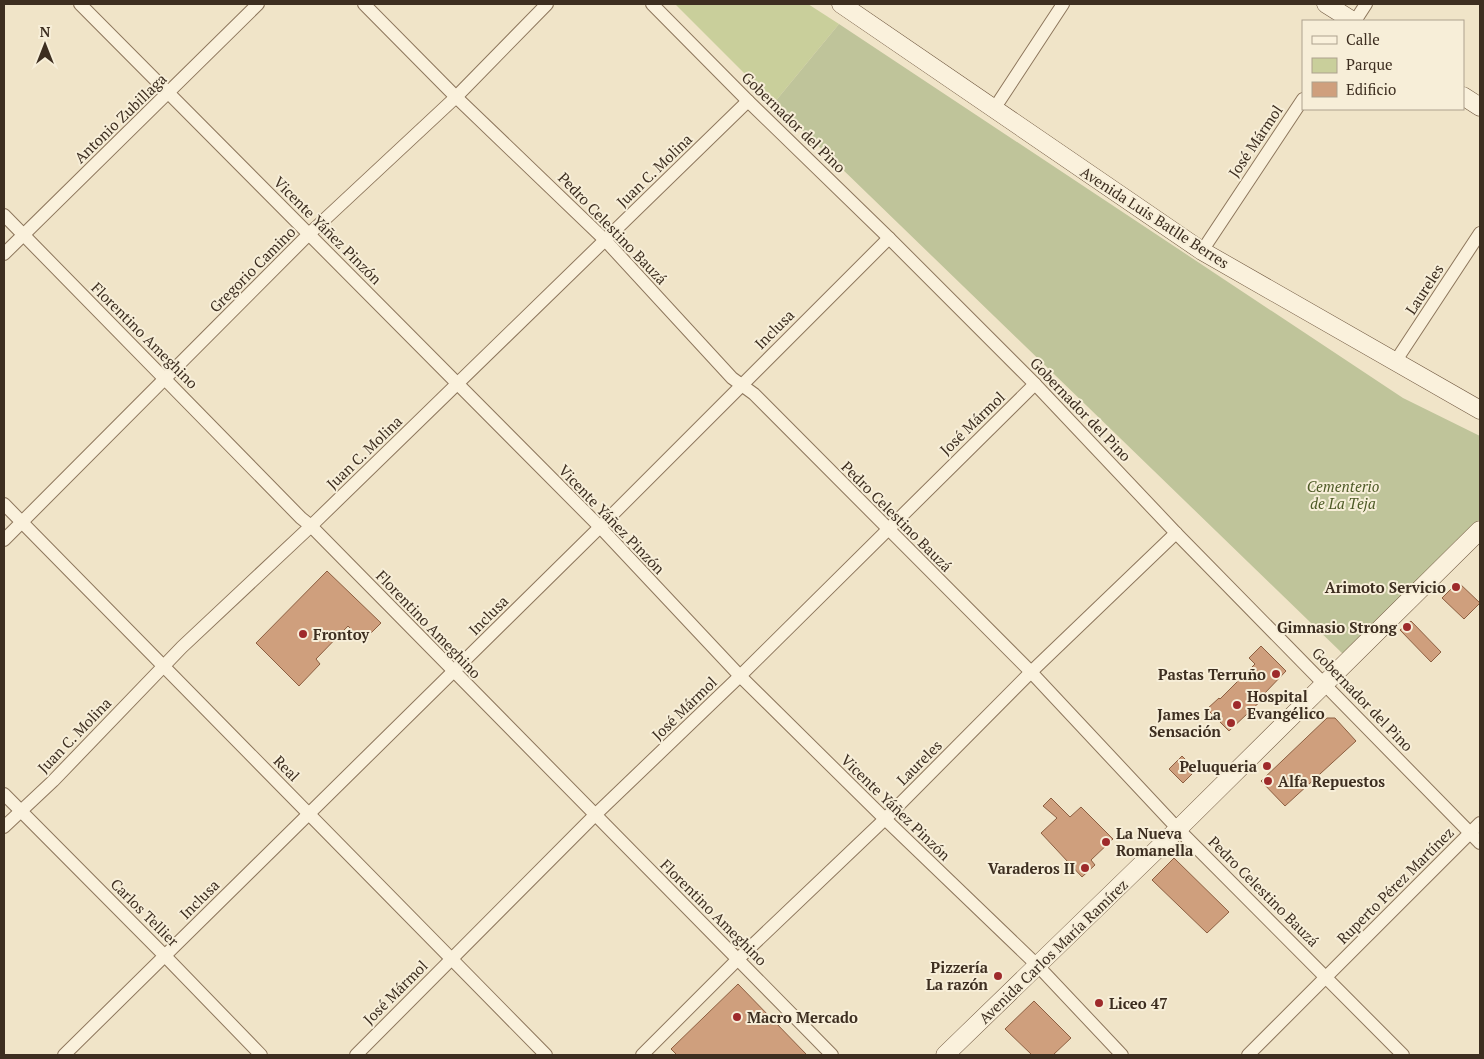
<svg xmlns="http://www.w3.org/2000/svg" width="1484" height="1059" font-family="'PT Serif',serif">
<style>
.green{fill:#c9cf9b}
.cemetery{fill:#bfc49a}
.building{fill:#cf9f7d;stroke:#8d5f41}
.lines{fill:none;stroke-linecap:round;stroke-linejoin:round}
.minor-casing{stroke:#8d765c;stroke-width:14}
.secondary-casing{stroke:#6f573f;stroke-width:19}
.minor{stroke:#faf1dc;stroke-width:12}
.secondary{stroke:#faf1dc;stroke-width:18}
.poi-dot{fill:#9e2a2b;stroke:#f7eed8;stroke-width:2}
.labels{text-anchor:middle;dominant-baseline:central;stroke-width:4;stroke-linejoin:round;paint-order:stroke}
.street-label{font-size:15px;fill:#3d2e20;stroke:#f7eed8}
.park-label{font-size:15px;font-style:italic;fill:#4d5a26;stroke:#f7eed8}
.poi-label{font-size:15px;font-weight:bold;fill:#3d2e20;stroke:#f7eed8;text-anchor:end}
</style>
<rect width="100%" height="100%" fill="#f0e4c8"/>
<!-- green -->
<polygon class="green" points="675,4 808,4 839,24 774,103"/>
<!-- cemetery -->
<polygon class="cemetery" points="839,24 1403,398 1480,436 1480,519 1343,654 774,103"/>
<!-- building -->
<g class="building">
<polygon points="327,571 381,623 363,641 348,626 316,659 320,664 299,686 256,643"/>
<polygon points="1458,582 1480,603 1464,619 1442,598"/>
<polygon points="1411,621 1441,652 1431,662 1400,630"/>
<polygon points="1261,646 1286,671 1264,694 1266,696 1229,731 1207,709 1219,698 1220,699 1255,664 1249,658"/>
<polygon points="1327,718 1335,718 1356,741 1285,806 1261,781"/>
<polygon points="1182,756 1196,770 1183,783 1169,769"/>
<polygon points="1051,798 1070,817 1081,807 1113,839 1091,860 1095,865 1082,877 1041,833 1057,818 1043,806"/>
<polygon points="1174,858 1229,912 1207,933 1152,880"/>
<polygon points="738,984 807,1055 677,1055 671,1049"/>
<polygon points="1034,1001 1071,1038 1053,1055 1032,1055 1005,1029"/>
</g>
<g class="lines">
<defs>
<g id="minor">
<polyline points="80,4 600,527 740,676 885,819 1038,966 1122,1055"/>
<polyline points="364,4 456,97 605,240 732,378 754,394 1031,672 1178,829 1403,1055"/>
<polyline points="652,4 748,101 889,238 1035,384 1176,533 1480,843"/>
<polyline points="1355,21 1366,4"/>
<polyline points="994,109 1063,4"/>
<polyline points="4,215 301,518 311,526 832,1055"/>
<polyline points="1202,251 1303,99"/>
<polyline points="4,254 258,4"/>
<polyline points="1395,362 1480,233"/>
<polyline points="4,504 546,1055"/>
<polyline points="4,540 309,234 456,97 547,4"/>
<polyline points="4,794 165,956 261,1055"/>
<polyline points="4,827 53,781 182,647 311,526 748,101"/>
<polyline points="64,1055 600,527 889,238"/>
<polyline points="356,1055 595,815 740,676 1035,384"/>
<polyline points="642,1055 738,959 885,819 1031,672 1176,533"/>
<polyline points="1248,1055 1480,823"/>
</g>
<g id="secondary">
<polyline points="841,4 1202,251 1480,410"/>
<polyline points="1326,4 1353,21"/>
<polyline points="1463,96 1480,107"/>
<polyline points="945,1055 1178,829 1480,530"/>
</g>
</defs>
<!-- minor casing -->
<use href="#minor" class="minor-casing"/>
<!-- secondary casing -->
<use href="#secondary" class="secondary-casing"/>
<!-- minor -->
<use href="#minor" class="minor"/>
<!-- secondary -->
<use href="#secondary" class="secondary"/>
</g>
<!-- markers -->
<g class="poi-dot">
<circle cx="1456" cy="587" r="5"/>
<circle cx="1407" cy="627" r="5"/>
<circle cx="303" cy="634" r="5"/>
<circle cx="1276" cy="674" r="5"/>
<circle cx="1237" cy="705" r="5"/>
<circle cx="1231" cy="723" r="5"/>
<circle cx="1267" cy="766" r="5"/>
<circle cx="1268" cy="781" r="5"/>
<circle cx="1106" cy="842" r="5"/>
<circle cx="1085" cy="868" r="5"/>
<circle cx="998" cy="976" r="5"/>
<circle cx="1099" cy="1003" r="5"/>
<circle cx="737" cy="1017" r="5"/>
</g>
<g class="labels">
<!-- street labels -->
<g class="street-label">
<text transform="translate(120 118) rotate(-44)">Antonio Zubillaga</text>
<text transform="translate(794 122) rotate(44)">Gobernador del Pino</text>
<text transform="translate(1255 141) rotate(-56)">José Mármol</text>
<text transform="translate(654 170) rotate(-44)">Juan C. Molina</text>
<text transform="translate(1155 217) rotate(33)">Avenida Luis Batlle Berres</text>
<text transform="translate(613 228) rotate(46)">Pedro Celestino Bauzá</text>
<text transform="translate(328 230) rotate(45)">Vicente Yáñez Pinzón</text>
<text transform="translate(252 269) rotate(-45)">Gregorio Camino</text>
<text transform="translate(1424 289) rotate(-57)">Laureles</text>
<text transform="translate(774 329) rotate(-45)">Inclusa</text>
<text transform="translate(145 335) rotate(45)">Florentino Ameghino</text>
<text transform="translate(1081 409) rotate(46)">Gobernador del Pino</text>
<text transform="translate(972 423) rotate(-44)">José Mármol</text>
<text transform="translate(364 452) rotate(-44)">Juan C. Molina</text>
<text transform="translate(897 516) rotate(45)">Pedro Celestino Bauzá</text>
<text transform="translate(612 519) rotate(46)">Vicente Yáñez Pinzón</text>
<text transform="translate(488 615) rotate(-45)">Inclusa</text>
<text transform="translate(429 624) rotate(46)">Florentino Ameghino</text>
<text transform="translate(1363 699) rotate(46)">Gobernador del Pino</text>
<text transform="translate(684 708) rotate(-44)">José Mármol</text>
<text transform="translate(74 735) rotate(-46)">Juan C. Molina</text>
<text transform="translate(919 762) rotate(-45)">Laureles</text>
<text transform="translate(287 768) rotate(45)">Real</text>
<text transform="translate(896 807) rotate(44)">Vicente Yáñez Pinzón</text>
<text transform="translate(1395 885) rotate(-45)">Ruperto Pérez Martínez</text>
<text transform="translate(1264 891) rotate(45)">Pedro Celestino Bauzá</text>
<text transform="translate(199 899) rotate(-45)">Inclusa</text>
<text transform="translate(145 912) rotate(45)">Carlos Tellier</text>
<text transform="translate(714 912) rotate(45)">Florentino Ameghino</text>
<text transform="translate(1053 951) rotate(-44)">Avenida Carlos María Ramírez</text>
<text transform="translate(395 992) rotate(-45)">José Mármol</text>
</g>
<!-- park labels -->
<g class="park-label">
<text x="1343" y="486">Cementerio<tspan x="1343" dy="17">de La Teja</tspan></text>
</g>
<!-- poi labels -->
<g class="poi-label">
<text x="1446" y="587">Arimoto Servicio</text>
<text x="1397" y="627">Gimnasio Strong</text>
<text x="313" y="634" text-anchor="start">Frontoy</text>
<text x="1266" y="674">Pastas Terruño</text>
<text x="1247" y="696" text-anchor="start">Hospital<tspan x="1247" dy="17">Evangélico</tspan></text>
<text x="1221" y="714">James La<tspan x="1221" dy="17">Sensación</tspan></text>
<text x="1257" y="766">Peluqueria</text>
<text x="1278" y="781" text-anchor="start">Alfa Repuestos</text>
<text x="1116" y="833" text-anchor="start">La Nueva<tspan x="1116" dy="17">Romanella</tspan></text>
<text x="1075" y="868">Varaderos II</text>
<text x="988" y="967">Pizzería<tspan x="988" dy="17">La razón</tspan></text>
<text x="1109" y="1003" text-anchor="start">Liceo 47</text>
<text x="747" y="1017" text-anchor="start">Macro Mercado</text>
</g>
</g>
<!-- border -->
<rect width="1484" height="1059" fill="none" stroke="#3d2e20" stroke-width="10"/>
<!-- legend -->
<rect x="1302" y="20" width="162" height="90" fill="#f7eed8" stroke="#ada18e"/>
<rect x="1312" y="36" width="25" height="8" fill="#faf1dc" stroke="#ada18e"/>
<text x="1346" y="45" font-size="15" fill="#3d2e20">Calle</text>
<rect x="1312" y="58" width="25" height="15" fill="#c9cf9b" stroke="#ada18e"/>
<text x="1346" y="70" font-size="15" fill="#3d2e20">Parque</text>
<rect x="1312" y="82" width="25" height="15" fill="#cf9f7d" stroke="#ada18e"/>
<text x="1346" y="95" font-size="15" fill="#3d2e20">Edificio</text>
<!-- north arrow -->
<g transform="translate(45 45)" stroke="#f7eed8" stroke-width="4" paint-order="stroke">
<path d="M0-4L9 19L0 12L-9 19Z" fill="#3d2e20"/>
<text y="-8" font-size="14" font-weight="bold" text-anchor="middle" fill="#3d2e20">N</text>
</g>
</svg>
